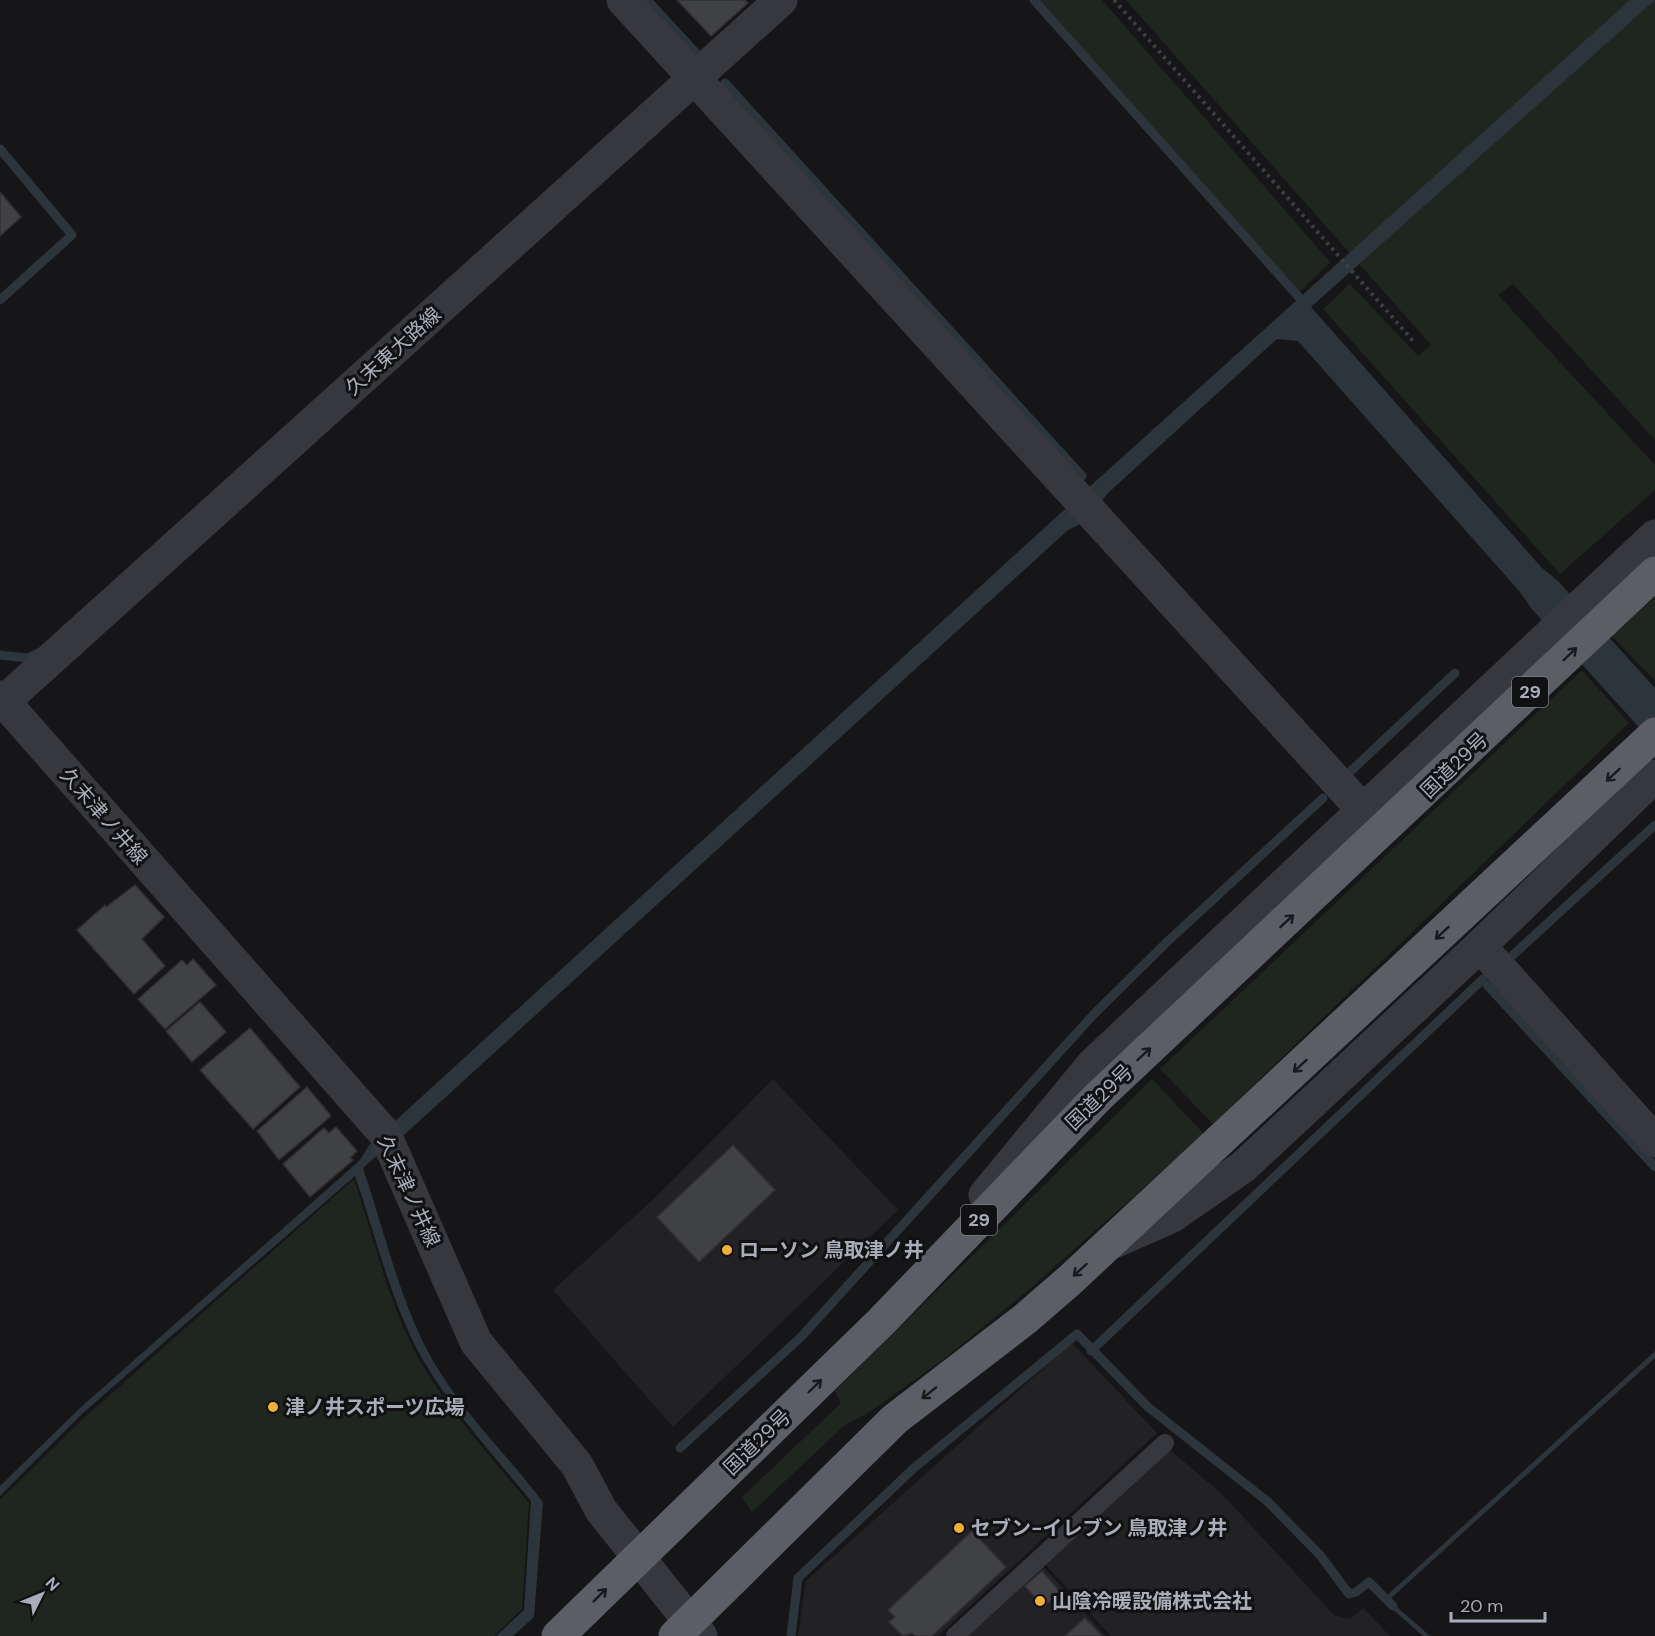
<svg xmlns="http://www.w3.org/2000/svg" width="1655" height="1636" font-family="'DM Sans','Noto Sans JP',sans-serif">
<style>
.built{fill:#222225}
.green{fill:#1e261f}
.water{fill:#2c353c}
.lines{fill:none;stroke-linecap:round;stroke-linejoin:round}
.stream{stroke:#2c353c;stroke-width:9}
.building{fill:#404145;stroke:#303034;stroke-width:1.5}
.path{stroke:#3d3f44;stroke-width:4;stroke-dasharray:3 4.5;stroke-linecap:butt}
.service{stroke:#37383d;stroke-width:18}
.minor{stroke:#37383d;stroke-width:33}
.trunk{stroke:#5b5e65;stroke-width:33}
.oneway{stroke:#18191b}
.poi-dot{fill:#f2b134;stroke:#111113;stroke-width:2}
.labels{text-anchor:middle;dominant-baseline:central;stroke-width:6;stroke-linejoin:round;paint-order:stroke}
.shield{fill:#111113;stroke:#7b7e86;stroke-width:1.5}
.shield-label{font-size:18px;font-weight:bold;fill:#a8adb8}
.street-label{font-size:20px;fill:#a8adb8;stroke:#111113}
.poi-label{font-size:20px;font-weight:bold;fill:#a8adb8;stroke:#111113;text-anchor:start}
</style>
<rect width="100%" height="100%" fill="#161618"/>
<!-- built -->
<g class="built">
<polygon points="773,1079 898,1210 673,1427 553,1290 659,1194"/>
<polygon points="1072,1343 1157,1433 938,1636 798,1636 806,1581"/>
<polygon points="1169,1449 1222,1494 1334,1615 1350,1619 1363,1608 1390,1636 1111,1636 1044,1563"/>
<polygon points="1042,1565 1106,1636 968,1636"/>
</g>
<!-- green -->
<g class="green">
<polygon points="1036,0 1102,0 1330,262 1300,292"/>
<polygon points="1126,0 1655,0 1655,440 1513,284 1498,295 1655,465 1655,490 1560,574 1323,309 1350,284 1418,356 1431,345"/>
<polygon points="1655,597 1655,681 1612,636"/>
<polygon points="1582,670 1629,723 1213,1124 1160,1069"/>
<polygon points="1152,1079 1204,1134 1025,1293 940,1362 865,1415 845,1425 752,1512 742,1497 841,1403 835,1391"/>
<path d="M354 1179C374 1239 389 1306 420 1361 450 1412 491 1457 529 1503L522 1609 494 1636H0V1500L86 1416Z"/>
</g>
<!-- water -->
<g class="water">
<polygon points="1630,0 1655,0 1311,307 1541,567 1558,581 1655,688 1655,745 1531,608 1520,592 1298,341 1277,339 1108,493 1083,523 1068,530 404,1135 393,1123 1087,489"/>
<path d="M372 1141 382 1151 363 1168C386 1235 401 1309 438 1369 467 1417 509 1457 543 1502L534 1617 513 1636H496L524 1610 531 1501C494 1456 453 1411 423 1360 391 1304 376 1236 355 1176L83 1413 0 1496V1486L80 1408 359 1161Z"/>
<polygon points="1655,1351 1655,1358 1389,1600 1430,1636 1423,1636 1382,1600"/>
</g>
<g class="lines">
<!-- stream -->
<g class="stream">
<polyline points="647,0 697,54"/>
<polyline points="1034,0 1305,304"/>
<polyline points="725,83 1082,476"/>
<polyline points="0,149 72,235 0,300"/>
<polyline points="0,655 27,658 38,653"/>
<polyline points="1352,770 1455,673"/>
<polyline points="1513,955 1655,825"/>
<polyline points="1487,985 1655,1167"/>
<polyline points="1091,1351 1483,979"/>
<polyline points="680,1448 801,1337 1094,1014 1168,941 1323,798"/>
<polyline points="791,1636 798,1578 914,1468 1077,1334 1148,1407 1267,1501 1320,1555 1349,1594 1356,1592 1369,1582 1393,1606"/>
</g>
</g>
<!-- building -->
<g class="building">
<polygon points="677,0 745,0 748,3 711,36"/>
<polygon points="0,192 21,217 0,236"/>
<polygon points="135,885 164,917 142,939 165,966 134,994 77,930 105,905 106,907"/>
<polygon points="193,959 216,985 165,1029 138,999 182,960 187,965"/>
<polygon points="200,1002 226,1032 192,1062 166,1031"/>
<polygon points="250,1028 300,1087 253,1129 200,1070"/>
<polygon points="307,1087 331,1116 279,1160 257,1131"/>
<polygon points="336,1127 357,1151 350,1158 353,1160 310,1197 283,1164 324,1128 329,1133"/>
<polygon points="733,1145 775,1190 699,1262 657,1217"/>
<polygon points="972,1531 1006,1567 932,1636 915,1636 912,1633 903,1636 889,1622 895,1617 888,1610"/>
<polygon points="1042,1571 1060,1592 1044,1607 1025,1586"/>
<polygon points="1085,1618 1102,1636 1065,1636"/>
</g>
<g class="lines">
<!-- path -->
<polyline class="path" points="1114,0 1415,343"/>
<!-- service -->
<polyline class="service" points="955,1636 1165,1443"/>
<!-- minor -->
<g class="minor">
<polyline points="623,0 1362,809"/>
<polyline points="0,697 385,1134 476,1342 577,1465 601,1510 701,1636"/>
<polyline points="0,705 781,0"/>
<polyline points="1480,946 1655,1141"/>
<polyline points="985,1195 1093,1064 1655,536"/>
<polyline points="1114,1242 1171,1217 1243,1167 1480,946 1655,776"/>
</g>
<!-- trunk -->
<g class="trunk">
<polyline points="558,1636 881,1322 1098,1097 1655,573"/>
<polyline points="675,1636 895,1419 1025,1319 1070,1280 1655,734"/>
</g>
</g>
<!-- one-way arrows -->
<defs><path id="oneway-shaft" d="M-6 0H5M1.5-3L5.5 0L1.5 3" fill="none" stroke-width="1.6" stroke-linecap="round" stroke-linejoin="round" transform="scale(1.5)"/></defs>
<g class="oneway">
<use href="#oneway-shaft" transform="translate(1570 654) rotate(-44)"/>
<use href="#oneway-shaft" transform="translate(1613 775) rotate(137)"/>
<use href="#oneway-shaft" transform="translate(1287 921) rotate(-43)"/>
<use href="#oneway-shaft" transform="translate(1442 933) rotate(137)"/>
<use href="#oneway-shaft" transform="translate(1144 1054) rotate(-43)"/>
<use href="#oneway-shaft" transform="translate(1300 1066) rotate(137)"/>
<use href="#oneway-shaft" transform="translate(1080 1270) rotate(138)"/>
<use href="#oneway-shaft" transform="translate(815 1386) rotate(-44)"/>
<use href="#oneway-shaft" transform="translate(929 1393) rotate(142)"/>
<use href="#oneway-shaft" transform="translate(600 1595) rotate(-45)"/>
</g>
<!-- markers -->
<g class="poi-dot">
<circle cx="727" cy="1250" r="6"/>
<circle cx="273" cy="1407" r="6"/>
<circle cx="959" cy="1528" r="6"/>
<circle cx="1040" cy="1601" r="6"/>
</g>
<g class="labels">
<!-- shield labels -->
<g class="shield">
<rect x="1512" y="677" width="36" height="30" rx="4.5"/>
<rect x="961" y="1205" width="36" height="30" rx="4.5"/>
</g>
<g class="shield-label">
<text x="1530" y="692">29</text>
<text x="979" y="1220">29</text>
</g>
<!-- street labels -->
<g class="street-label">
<text transform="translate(393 351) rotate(-42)">久末東大路線</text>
<text transform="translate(1454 765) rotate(-44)">国道29号</text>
<text transform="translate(104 816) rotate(49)">久末津ノ井線</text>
<text transform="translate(1099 1097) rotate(-44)">国道29号</text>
<text transform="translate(409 1191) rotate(65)">久末津ノ井線</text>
<text transform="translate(757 1442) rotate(-44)">国道29号</text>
</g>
<!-- poi labels -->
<g class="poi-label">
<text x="739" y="1250">ローソン 鳥取津ノ井</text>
<text x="285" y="1407">津ノ井スポーツ広場</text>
<text x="971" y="1528">セブン-イレブン 鳥取津ノ井</text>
<text x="1052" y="1601">山陰冷暖設備株式会社</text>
</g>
</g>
<!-- north arrow -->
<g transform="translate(42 1594) rotate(47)" stroke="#111113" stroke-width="4.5" paint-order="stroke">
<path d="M0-4.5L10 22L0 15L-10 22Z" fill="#a8adb8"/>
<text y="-9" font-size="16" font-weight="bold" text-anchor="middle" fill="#a8adb8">N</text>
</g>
<!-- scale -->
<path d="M1451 1612v9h94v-9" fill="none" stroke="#a8adb8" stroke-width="3"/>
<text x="1460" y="1612" font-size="18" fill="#a8adb8" stroke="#111113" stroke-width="4.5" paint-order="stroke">20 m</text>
</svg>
